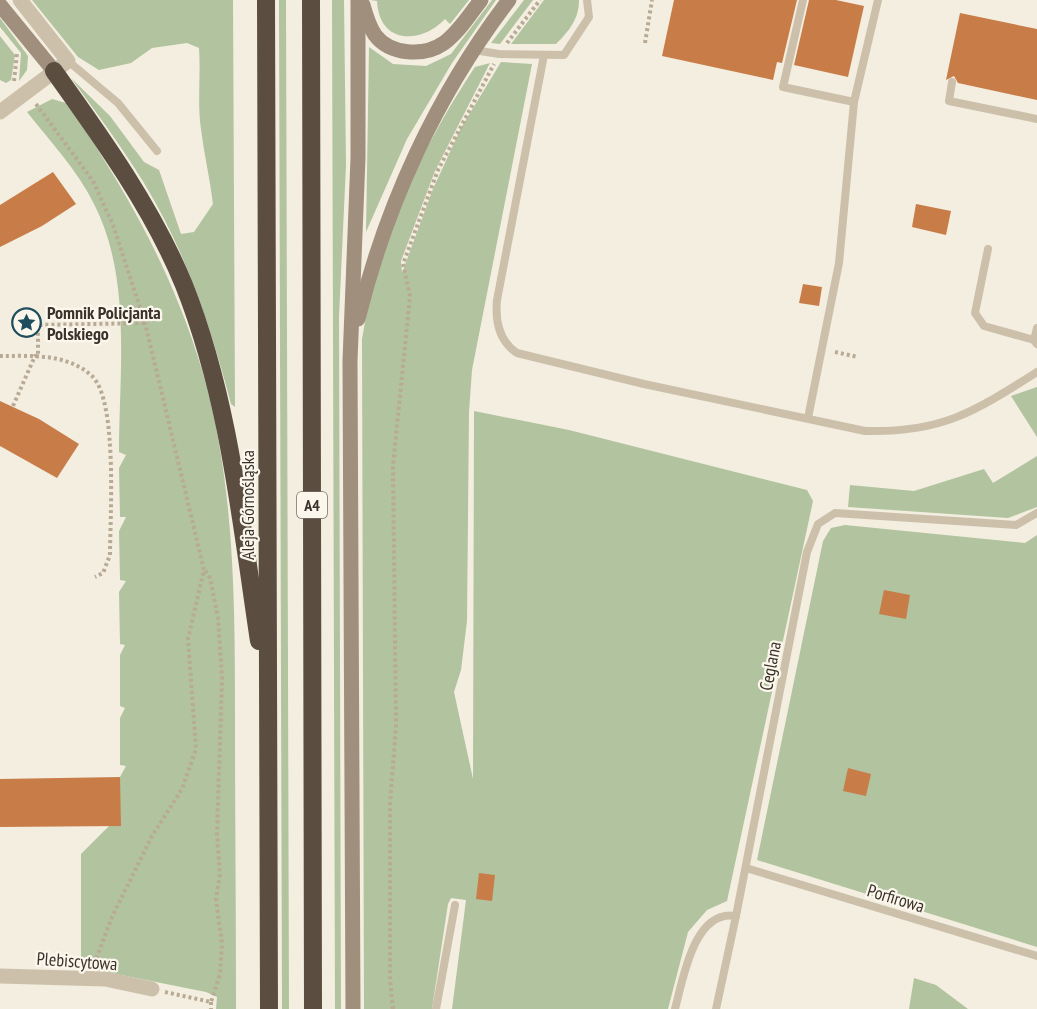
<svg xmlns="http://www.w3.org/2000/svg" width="1037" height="1009" font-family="'PT Sans Narrow',sans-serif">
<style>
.green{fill:#b1c39f}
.building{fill:#c87d49}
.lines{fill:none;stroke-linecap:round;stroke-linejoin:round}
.path{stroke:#b8aa95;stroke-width:4;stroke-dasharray:3 3;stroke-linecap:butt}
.lane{stroke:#ccc0ab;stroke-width:8}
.street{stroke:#ccc0ab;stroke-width:15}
.secondary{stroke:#a08f7c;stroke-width:15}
.highway{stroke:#5b4e41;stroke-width:18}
.labels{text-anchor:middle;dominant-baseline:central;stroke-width:4.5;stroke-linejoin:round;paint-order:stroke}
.shield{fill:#fbf7ed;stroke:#746d64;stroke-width:1.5}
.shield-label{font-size:16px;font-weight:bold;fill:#3a322a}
.poi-label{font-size:18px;font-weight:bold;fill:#3a322a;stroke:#fbf7ed;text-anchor:start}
.street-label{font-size:18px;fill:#3a322a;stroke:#fbf7ed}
</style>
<rect width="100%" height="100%" fill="#f4eee0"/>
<!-- green -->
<g class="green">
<path d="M32 0H233L235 407 231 404C211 327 186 252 144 183 122 147 96 112 71 78L110 116 144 162 159 170 181 234 194 232 213 204C210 179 204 154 201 129 197 102 201 75 199 48L187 43 152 48 131 63 99 70 78 57Z"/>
<polygon points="279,0 286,0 289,1009 282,1009"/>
<polygon points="332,0 344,0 346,165 339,317 341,1009 335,1009"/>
<path d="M370 0H469L450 24 445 19C420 45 379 44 377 1Z"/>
<polygon points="492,0 496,0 452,63 407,139 366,232 369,47 393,64 426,66 451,54"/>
<polygon points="524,0 533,0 500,44 491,43"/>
<path d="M544 0H579C579 19 569 31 556 44H511Z"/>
<polygon points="0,18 28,56 27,70 19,81 21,53 0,27"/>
<polygon points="0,36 15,55 11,80 6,83 0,80"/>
<path d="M501 62 532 64 472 370 469 412 467 621 461 670 454 692 473 779 474 411 569 430 807 490 813 501 727 901 707 910 688 932 668 1009H452L466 900 451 898 448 904 432 1009H364L362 339C377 243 421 148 475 67L490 63 435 171 401 261 402 273 433 189 461 128Z"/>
<path d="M52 99 66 103 73 112C129 195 173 274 202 370 235 482 235 603 235 719 235 815 236 912 236 1009H216L217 997 206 992 81 967V854L109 826 120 777 126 766 120 765V718L125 708 120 706V655L125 645 120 644 119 592 126 581 120 580 119 531 126 517H120L119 468 126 455 119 452C119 372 132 278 94 204 78 171 50 141 27 112Z"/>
<polygon points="1037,387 1037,437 1011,396"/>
<polygon points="1037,456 1037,507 1008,518 848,507 850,485 914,491 984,469 993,483"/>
<polygon points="845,525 1025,543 1037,535 1037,947 757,860 823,541 831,528"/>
<polygon points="914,978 936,985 968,1009 909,1009"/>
</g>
<!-- building -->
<g class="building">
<polygon points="674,0 797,0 782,63 777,62 773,80 662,56"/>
<polygon points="809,0 836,0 864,6 848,77 794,65"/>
<polygon points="960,13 1037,29 1037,100 958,83 954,76 946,80"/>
<polygon points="53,172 76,204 42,226 0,247 0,205"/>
<polygon points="916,204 951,211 946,235 912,227"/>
<polygon points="803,284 822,287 819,306 799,303"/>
<polygon points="0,401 39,419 79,444 57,478 0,446"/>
<polygon points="884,590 910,595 906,619 879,614"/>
<polygon points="848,768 871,774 866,796 843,791"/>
<polygon points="120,777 121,826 0,827 0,779"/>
<polygon points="479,873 495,875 492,901 476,899"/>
</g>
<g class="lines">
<!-- path -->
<g class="path">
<polyline points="507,43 540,0"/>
<polyline points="645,43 652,0"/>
<polyline points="14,81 17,53"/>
<polyline points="36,104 93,181 113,225 145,323 204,570 188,639 196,749 182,789 152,836 112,917 95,962"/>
<polyline points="835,352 858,357"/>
<path d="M0 356C31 356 67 353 92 376 118 401 110 517 110 555L103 573 95 577"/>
<polyline points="13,406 35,356 38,356 38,325 145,323"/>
<polyline points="165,992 211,1002 220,974 222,943 216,900 220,874 217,834 222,678 218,618 210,578 205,570"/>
<polyline points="211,1002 211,1009"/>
<polyline points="393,1009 390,979 390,804 396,726 393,466 410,296 403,264 438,170 494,64"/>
</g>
<!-- lane -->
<g class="lane">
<polyline points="803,0 783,87 854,102"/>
<polyline points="474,50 499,54 564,55 589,17 587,0"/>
<path d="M544 55 497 300C495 321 499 341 517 353L644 384 865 431C942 433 974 412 1037 372"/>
<polyline points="68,61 118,103 157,151"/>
<polyline points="952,82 949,101 1037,119"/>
<polyline points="988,249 975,313 984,326 1034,340 1037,344"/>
<polyline points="1034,340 1037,328"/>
<polyline points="808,418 839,263 854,102 878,0"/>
<polyline points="746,868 1037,956"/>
<polyline points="436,1009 455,905"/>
<path d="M675 1009C683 979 694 909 736 916L807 552 818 524 835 513 1016 525 1037 513"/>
<polyline points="716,1009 736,916"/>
</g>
<!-- street -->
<g class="street">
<polyline points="0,112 68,61 20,0"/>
<polyline points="0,976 105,979 152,989"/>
</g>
<!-- secondary -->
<g class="secondary">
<polyline points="0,5 54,71"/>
<path d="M363 5C366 16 369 26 375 35 390 55 424 57 444 43 459 32 470 14 481 0"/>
<path d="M358 319C386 205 437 94 509 0"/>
<polyline points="353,1009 350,361 358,158 358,0"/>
</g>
<!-- highway -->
<g class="highway">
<polyline points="266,0 269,1009"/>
<polyline points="311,0 313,1009"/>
<path d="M54 71C102 138 153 209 184 285 229 398 241 522 259 641"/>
</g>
</g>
<!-- icons -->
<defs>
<symbol id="sight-ring" viewBox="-11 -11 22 22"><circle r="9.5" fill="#fbf7ed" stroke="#1e4e5d" stroke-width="1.5"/><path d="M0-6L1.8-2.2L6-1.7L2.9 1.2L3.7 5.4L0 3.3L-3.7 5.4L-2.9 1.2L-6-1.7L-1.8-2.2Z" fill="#1e4e5d"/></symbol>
</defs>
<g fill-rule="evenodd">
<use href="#sight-ring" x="10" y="306" width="33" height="33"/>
</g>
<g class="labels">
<!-- shield labels -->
<rect class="shield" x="297" y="492" width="30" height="26" rx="4.5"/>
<g class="shield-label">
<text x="312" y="505">A4</text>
</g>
<!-- poi labels -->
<g class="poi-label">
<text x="47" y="312">Pomnik Policjanta<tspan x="47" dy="21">Polskiego</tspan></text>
</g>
<!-- street labels -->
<g class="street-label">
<text transform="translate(247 505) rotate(-90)">Aleja Górnośląska</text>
<text transform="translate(770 666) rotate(-79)">Ceglana</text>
<text transform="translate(896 898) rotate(17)">Porfirowa</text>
<text transform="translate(77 961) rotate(4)">Plebiscytowa</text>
</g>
</g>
</svg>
